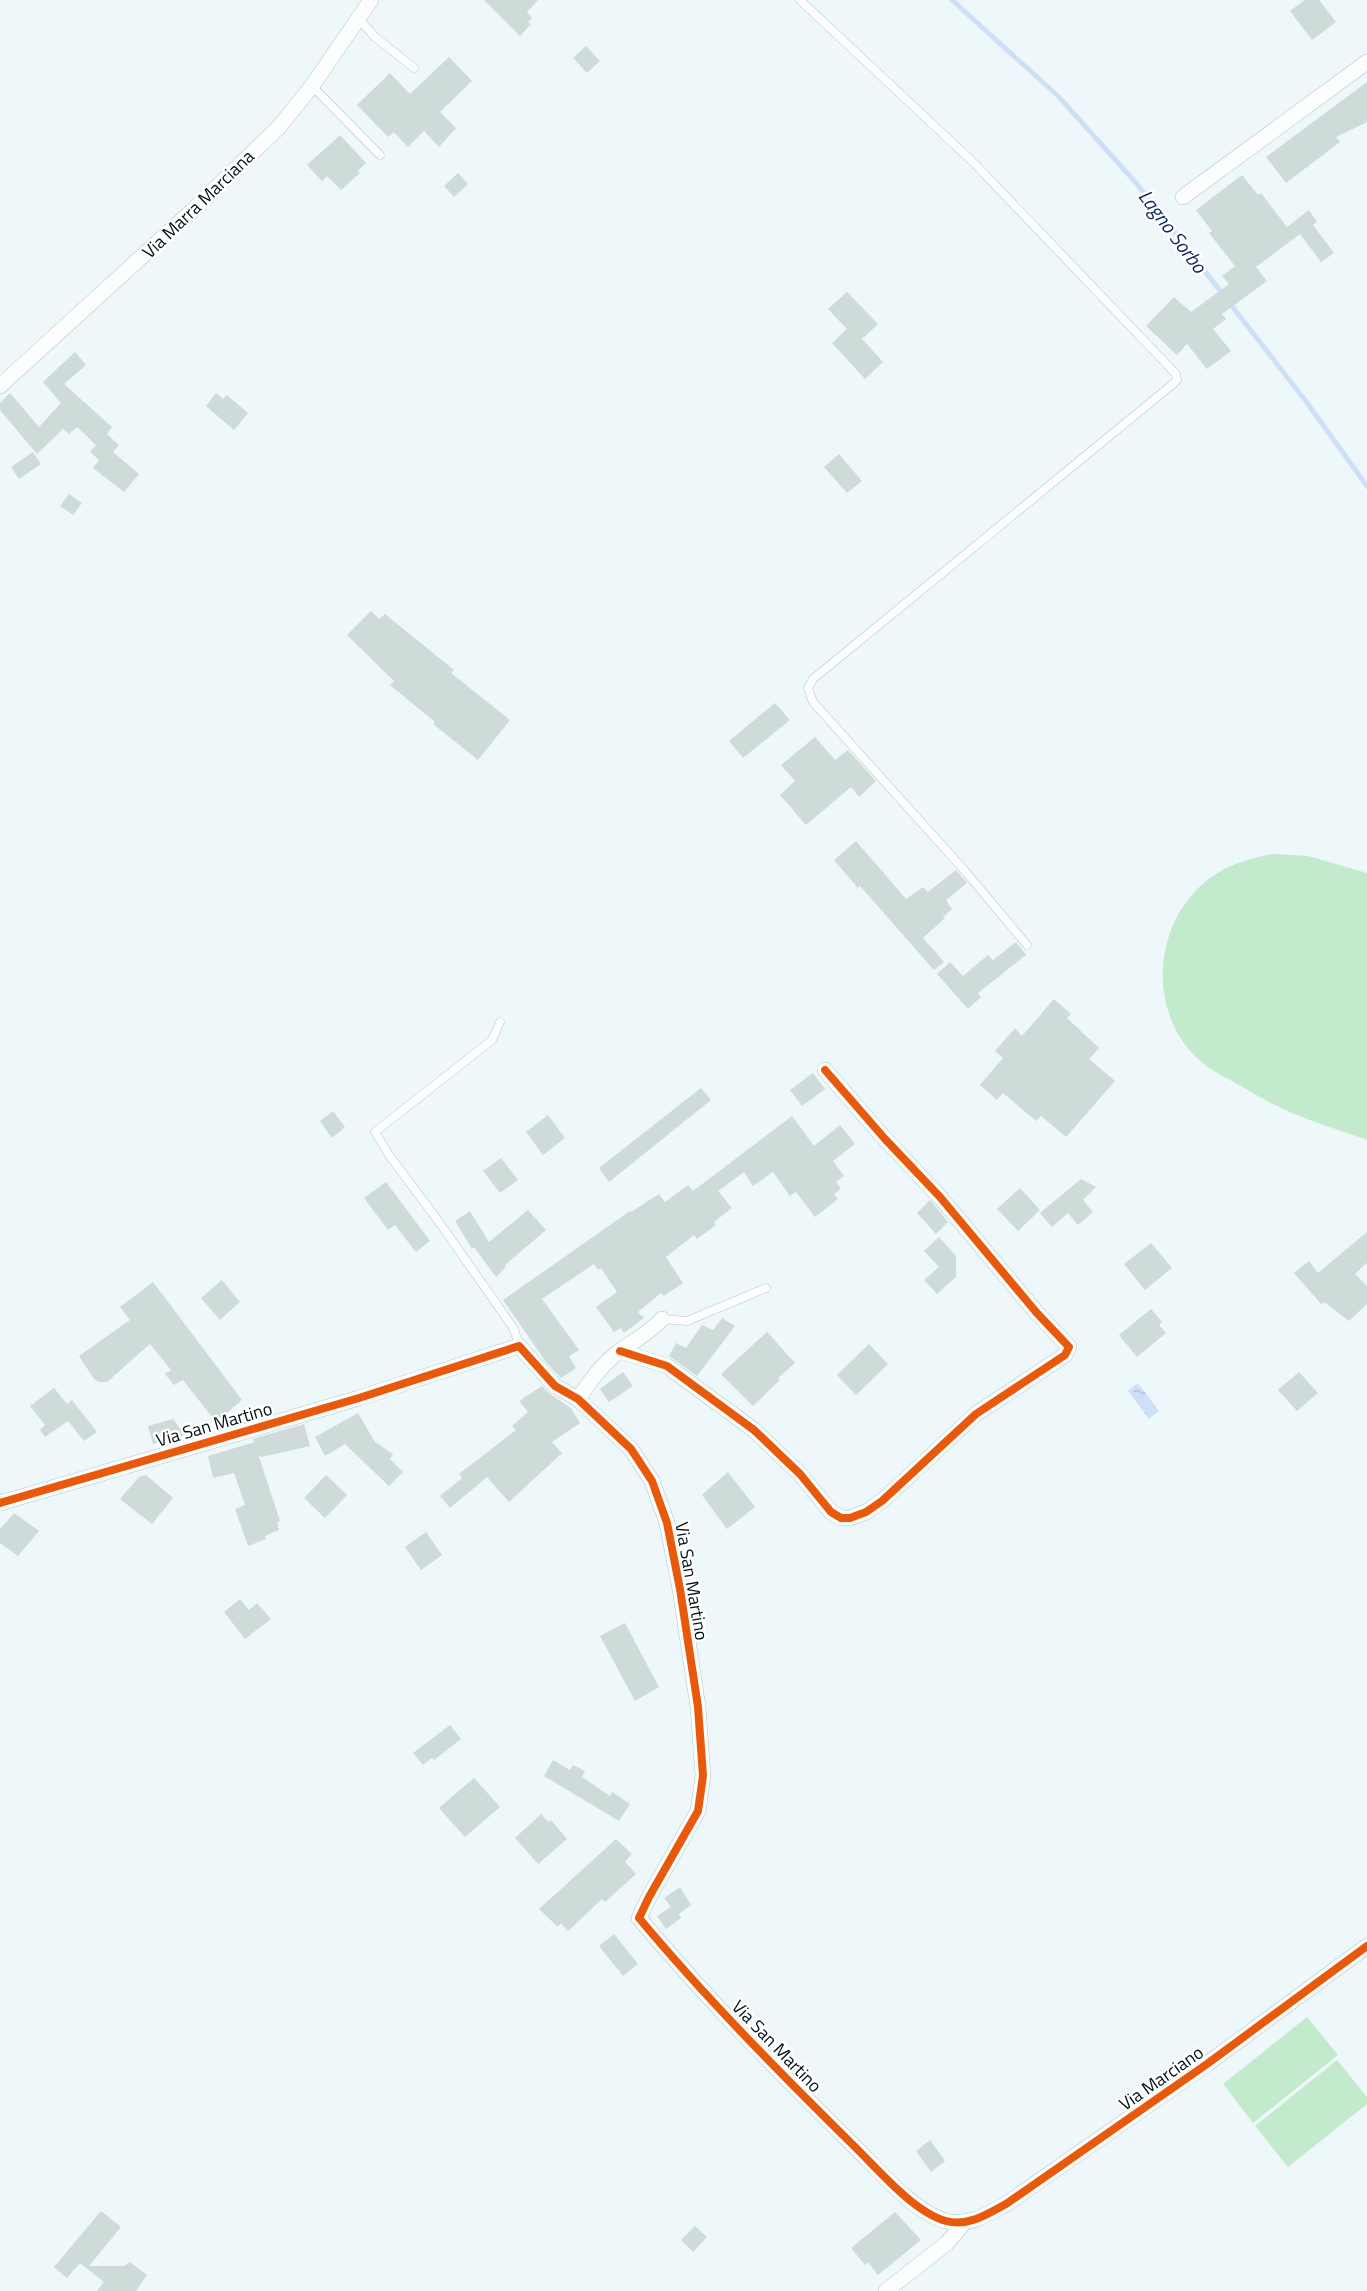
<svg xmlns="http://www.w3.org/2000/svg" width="1367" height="2291" font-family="'Titillium Web',sans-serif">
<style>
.green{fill:#c3eacc}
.water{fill:url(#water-ripples)}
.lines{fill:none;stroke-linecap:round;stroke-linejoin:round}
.stream{stroke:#cde0f8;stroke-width:5}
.building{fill:#cedbd9}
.lane-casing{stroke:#b6c3c5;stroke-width:9}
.street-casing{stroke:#b6c3c5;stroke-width:16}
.lane{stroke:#fcfefe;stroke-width:8}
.street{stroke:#fcfefe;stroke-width:15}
.cycleway-casing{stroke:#fff;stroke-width:11}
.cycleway{stroke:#e8590c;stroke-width:8}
.labels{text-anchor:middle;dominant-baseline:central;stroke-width:5;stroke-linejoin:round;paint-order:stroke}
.street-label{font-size:18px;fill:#021011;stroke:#fff}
.water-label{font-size:20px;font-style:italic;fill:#052858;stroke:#fff}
</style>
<defs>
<pattern id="water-ripples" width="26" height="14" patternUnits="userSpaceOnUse" patternTransform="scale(1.5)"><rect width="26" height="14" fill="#cde0f8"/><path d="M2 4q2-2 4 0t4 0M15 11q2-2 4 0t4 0" fill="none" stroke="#aebfd4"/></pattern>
</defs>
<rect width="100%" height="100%" fill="#eef8fa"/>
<!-- green -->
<g class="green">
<path d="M1273 854 1308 856 1367 873V1140C1337 1129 1305 1120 1277 1106 1265 1100 1253 1093 1241 1086 1226 1078 1211 1071 1198 1059 1146 1011 1153 920 1210 878 1229 864 1250 858 1273 854Z"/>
<polygon points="1307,2017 1338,2055 1253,2123 1223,2084"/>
<polygon points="1337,2060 1367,2097 1367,2104 1288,2167 1255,2126"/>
</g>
<!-- water -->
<polygon class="water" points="1138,1383 1159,1411 1149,1419 1128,1391"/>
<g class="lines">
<!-- stream -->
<polyline class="stream" points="952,0 1058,96 1137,184 1305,400 1367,486"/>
</g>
<!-- building -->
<g class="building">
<polygon points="484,0 538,0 527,12 532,18 528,22 531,24 520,36"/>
<polygon points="1305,0 1319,0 1336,22 1312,40 1290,11"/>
<polygon points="586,46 600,61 587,73 573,58"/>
<polygon points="449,57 472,81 440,112 456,128 439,147 424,131 408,147 394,132 388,137 357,105 390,73 410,94"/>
<polygon points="1367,82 1367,122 1336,137 1340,142 1286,183 1266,157"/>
<polygon points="340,135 366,163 358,171 360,173 341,190 327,176 322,181 307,165"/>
<polygon points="458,173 468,184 454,197 444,186"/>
<polygon points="1242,175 1258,195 1261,193 1287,227 1309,210 1317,222 1313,225 1334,253 1321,262 1300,234 1256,267 1267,281 1222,314 1226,319 1213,329 1231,351 1207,369 1187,344 1177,355 1146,326 1174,297 1191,312 1229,284 1222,276 1235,266 1209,233 1212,231 1196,210"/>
<polygon points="847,292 878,324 862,339 883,362 865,379 832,343 847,329 828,309"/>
<polygon points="75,352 86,365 64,384 112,427 107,434 119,445 113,452 139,474 124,492 93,468 99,460 90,452 96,445 77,427 69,434 63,429 37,454 0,410 0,403 10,393 39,427 61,403 43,382"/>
<polygon points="216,393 223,399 227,395 248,413 234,430 206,406"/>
<polygon points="33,452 41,464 19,479 11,467"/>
<polygon points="839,454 862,481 847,493 824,467"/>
<polygon points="69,494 82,503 73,515 60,506"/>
<polygon points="371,611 379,619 385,614 454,670 451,673 510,720 478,760 433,724 435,722 390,685 394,681 347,635"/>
<polygon points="775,703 790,720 743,758 729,741"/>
<polygon points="815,737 835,760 848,750 876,781 859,797 851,787 806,825 780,795 795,781 781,765"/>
<polygon points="856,841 906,899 923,887 928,892 956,870 967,883 946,900 952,909 943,917 945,918 923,938 944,962 934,970 860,886 858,888 834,860"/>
<polygon points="1016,942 1026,955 978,993 981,997 968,1009 937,974 950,962 963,976 988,955 993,960"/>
<polygon points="1054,999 1071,1014 1067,1018 1099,1048 1089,1059 1115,1081 1066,1137 1041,1116 1036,1121 1003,1093 997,1100 980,1085 1003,1058 995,1051 1015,1028 1022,1036"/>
<polygon points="813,1073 825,1089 802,1106 790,1090"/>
<polygon points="701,1088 711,1100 609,1182 599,1168"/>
<polygon points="333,1111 345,1127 332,1138 320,1121"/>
<polygon points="548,1115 565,1138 543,1155 526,1132"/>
<polygon points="792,1116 814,1146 840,1125 855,1144 833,1161 844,1176 836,1182 841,1189 834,1194 838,1199 815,1217 796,1192 790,1196 773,1172 753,1186 744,1172 718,1191 732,1208 714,1222 716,1225 697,1239 694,1235 666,1257 683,1283 664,1296 661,1293 638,1312 644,1318 624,1333 621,1328 614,1332 596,1307 617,1292 601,1268 598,1270 594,1264 542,1299 579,1350 569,1356 576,1368 561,1378 546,1362 503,1300 630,1211 631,1212 659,1194 665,1202 688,1185 693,1191"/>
<polygon points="501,1158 518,1180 500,1193 483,1171"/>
<polygon points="1081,1179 1096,1187 1083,1200 1093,1212 1078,1225 1068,1213 1052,1227 1040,1213"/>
<polygon points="386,1182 430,1241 416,1252 395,1225 388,1230 364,1198"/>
<polygon points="1020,1188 1040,1210 1018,1231 997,1209"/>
<polygon points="930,1200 948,1222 936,1234 917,1213"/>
<polygon points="528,1210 546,1230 505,1265 506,1267 496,1277 474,1247 472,1249 455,1221 470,1211 489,1242"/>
<polygon points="1367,1232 1367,1263 1355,1274 1367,1286 1367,1304 1349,1321 1324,1302 1321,1304 1294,1273 1309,1261 1318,1273"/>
<polygon points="939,1237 956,1256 956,1277 937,1294 924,1280 939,1267 924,1251"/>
<polygon points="1151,1243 1172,1268 1145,1290 1124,1264"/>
<polygon points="222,1280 240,1302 220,1320 201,1298"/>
<polygon points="153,1282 242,1400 216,1422 183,1380 174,1385 165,1374 171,1370 150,1344 107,1382 99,1382 94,1379 79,1356 130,1320 120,1307"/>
<polygon points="1151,1309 1162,1322 1159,1325 1166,1333 1137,1357 1119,1335"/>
<polygon points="722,1318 735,1326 697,1376 669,1356 676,1343 686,1348 702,1325 713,1330"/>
<polygon points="767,1332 795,1363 778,1378 780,1380 753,1406 721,1374"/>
<polygon points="869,1344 888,1364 856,1395 837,1375"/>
<polygon points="623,1372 633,1386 609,1402 600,1389"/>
<polygon points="1299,1372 1318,1393 1297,1411 1278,1390"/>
<polygon points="542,1386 550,1394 571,1408 580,1423 552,1442 562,1453 509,1502 487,1477 450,1508 440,1496 462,1478 459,1474 516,1430 512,1426 528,1412 519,1401"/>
<polygon points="54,1388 67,1404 72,1400 97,1432 84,1441 68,1421 45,1437 40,1430 45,1425 30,1406"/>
<polygon points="358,1413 375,1442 393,1454 390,1459 403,1472 389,1486 345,1444 325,1456 315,1437"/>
<polygon points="173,1419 185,1435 153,1444 148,1426"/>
<polygon points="304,1424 310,1446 261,1457 258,1454 280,1521 277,1522 279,1530 265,1536 266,1539 248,1546 235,1509 245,1505 234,1473 213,1478 208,1456 255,1442 252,1439"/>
<polygon points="728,1472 755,1507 727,1529 702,1495"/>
<polygon points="146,1475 173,1498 152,1524 120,1499 139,1477"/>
<polygon points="326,1475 347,1495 325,1518 304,1498"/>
<polygon points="14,1513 39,1531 18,1556 0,1543 0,1529"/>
<polygon points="426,1532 442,1555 421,1570 405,1547"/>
<polygon points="240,1599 249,1610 257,1603 271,1619 245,1639 224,1612"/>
<polygon points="625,1623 659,1687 635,1701 600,1636"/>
<polygon points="450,1725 461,1739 434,1760 432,1758 423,1765 413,1753"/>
<polygon points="553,1760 570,1770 573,1765 585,1771 582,1777 610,1796 612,1792 630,1804 619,1821 544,1776"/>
<polygon points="474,1778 500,1807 465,1837 439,1808"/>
<polygon points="541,1814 548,1822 551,1820 567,1839 538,1864 515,1838"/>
<polygon points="616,1839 632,1854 625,1862 636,1874 605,1902 602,1899 568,1931 561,1923 558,1927 539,1909"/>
<polygon points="680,1887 691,1905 679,1914 681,1918 666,1929 657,1916 671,1907 664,1898"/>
<polygon points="614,1934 638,1964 623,1976 599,1946"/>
<polygon points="930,2140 945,2161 931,2172 916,2151"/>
<polygon points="101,2211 121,2227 89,2266 124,2266 130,2262 147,2275 136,2291 97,2291 104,2282 80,2263 67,2278 54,2267"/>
<polygon points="895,2212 921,2240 878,2275 868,2262 865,2265 851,2248"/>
<polygon points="695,2226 707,2237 693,2252 681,2240"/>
</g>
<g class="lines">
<defs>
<g id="lane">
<polyline points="800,0 973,162 1176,374 1177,380 1173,384 813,679 808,688 813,702 965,871 1027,945"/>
<polyline points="359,19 375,37 414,68"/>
<polyline points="312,86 380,155"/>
<polyline points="500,1022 492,1040 375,1132 389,1155 439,1222 514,1329 519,1346"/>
<polyline points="662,1319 687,1321 766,1288"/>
</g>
<g id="street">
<polyline points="1183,197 1367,62"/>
<polyline points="0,386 194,209 279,127 312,86 371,0"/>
<polyline points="620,1351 667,1366 754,1430 800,1474 831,1512 841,1518 850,1518 866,1512 882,1501 976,1414 1065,1355 1069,1347 1036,1312 940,1197 885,1139 825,1070"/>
<path d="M578 1399C591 1380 602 1364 621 1350 636 1340 650 1332 662 1319"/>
<path d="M0 1503 359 1398 519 1346 555 1386 578 1399 631 1449 652 1481 667 1523 680 1589 698 1707 703 1776 698 1811 649 1897 639 1918C705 1997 778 2071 852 2144 877 2168 913 2212 946 2221 968 2227 988 2214 1006 2204L1207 2064 1367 1946"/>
<polyline points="886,2291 947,2243 964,2223"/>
</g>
</defs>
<!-- lane casing -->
<use href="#lane" class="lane-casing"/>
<!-- street casing -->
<use href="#street" class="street-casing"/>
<!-- lane -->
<use href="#lane" class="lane"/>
<!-- street -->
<use href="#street" class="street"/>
<defs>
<g id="cycleway">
<polyline points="620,1351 667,1366 754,1430 800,1474 831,1512 841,1518 850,1518 866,1512 882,1501 976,1414 1065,1355 1069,1347 1036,1312 940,1197 885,1139 825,1070"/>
<path d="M0 1503 359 1398 519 1346 555 1386 578 1399 631 1449 652 1481 667 1523 680 1589 698 1707 703 1776 698 1811 649 1897 639 1918C705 1997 778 2071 852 2144 877 2168 913 2212 946 2221 968 2227 988 2214 1006 2204L1207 2064 1367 1946"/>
</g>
</defs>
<!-- cycleway casing -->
<use href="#cycleway" class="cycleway-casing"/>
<!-- cycleway -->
<use href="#cycleway" class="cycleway"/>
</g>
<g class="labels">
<!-- street labels -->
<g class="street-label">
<text transform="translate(198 204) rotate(-44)">Via Marra Marciana</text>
<text transform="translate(214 1424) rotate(-16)">Via San Martino</text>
<text transform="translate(692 1581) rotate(80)">Via San Martino</text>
<text transform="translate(777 2046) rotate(46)">Via San Martino</text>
<text transform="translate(1161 2078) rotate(-35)">Via Marciano</text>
</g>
<!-- water labels -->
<g class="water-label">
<text transform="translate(1173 231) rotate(53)">Lagno Sorbo</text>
</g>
</g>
</svg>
